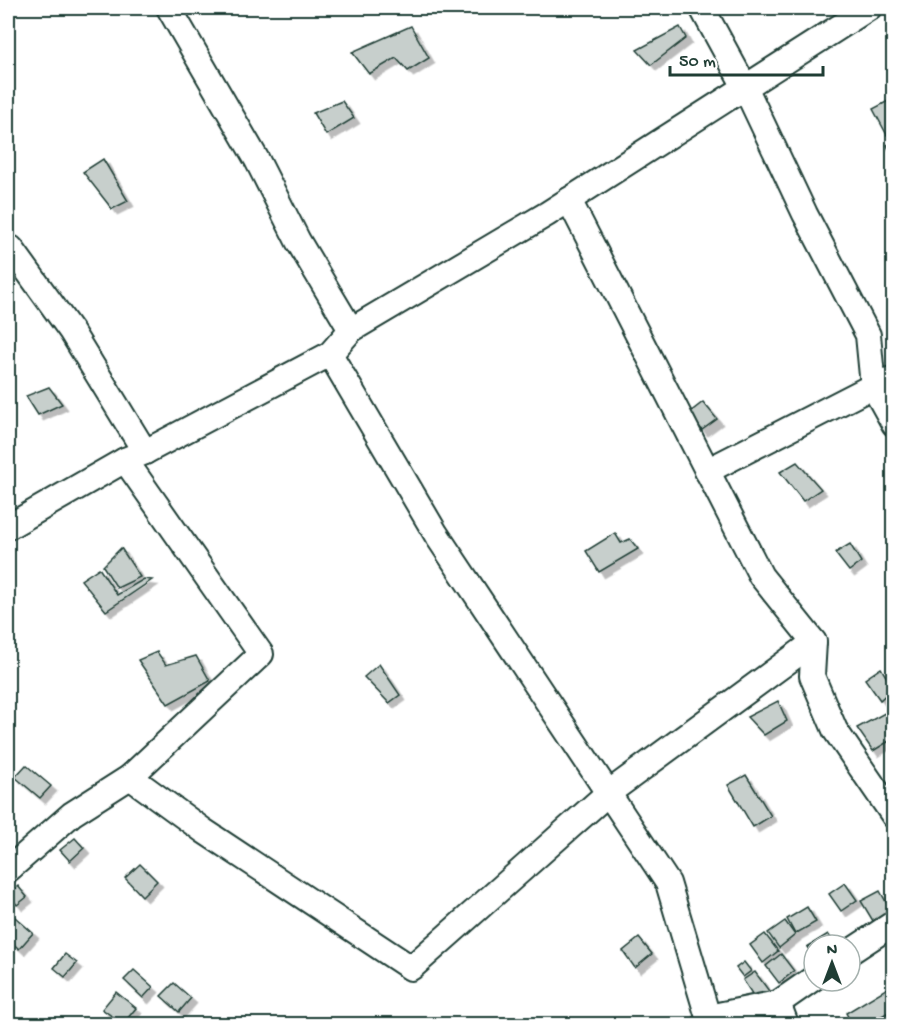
<svg xmlns="http://www.w3.org/2000/svg" width="901" height="1032" font-family="'Gochi Hand',sans-serif">
<style>
.building{fill:#c7cfcc;stroke:#1f3d34;stroke-width:1.5;filter:url(#shadow)}
.lines{fill:none;stroke-linecap:round;stroke-linejoin:round}
.minor-casing{stroke:#1f3d34;stroke-width:28}
.minor{stroke:#fff;stroke-width:24}
</style>
<defs>
<filter id="shadow"><feDropShadow dx="5.5" dy="5.5" stdDeviation="0" flood-color="#0004"/></filter>
</defs>
<rect width="100%" height="100%" fill="#fff"/>
<filter id="ink" filterUnits="userSpaceOnUse"><feTurbulence type="fractalNoise" baseFrequency=".0167" numOctaves="2"/><feDisplacementMap in="SourceGraphic" scale="12" xChannelSelector="R" yChannelSelector="G"/><feConvolveMatrix kernelMatrix="1 2 1 2 8 2 1 2 1" color-interpolation-filters="sRGB"/></filter>
<g filter="url(#ink)">
<!-- building -->
<g class="building">
<polygon points="411,26 429,58 408,71 396,58 369,74 352,52"/>
<polygon points="680,27 686,38 651,65 637,50"/>
<polygon points="890,100 894,109 894,131 887,135 873,109"/>
<polygon points="342,101 354,118 326,135 313,113"/>
<polygon points="894,141 894,160 887,145"/>
<polygon points="103,159 128,201 112,209 83,172"/>
<polygon points="49,387 62,404 38,415 26,396"/>
<polygon points="703,402 717,419 702,430 689,413"/>
<polygon points="797,462 821,489 803,501 780,472"/>
<polygon points="615,533 621,543 630,539 638,549 599,572 586,551"/>
<polygon points="850,544 861,562 849,571 835,553"/>
<polygon points="121,548 140,577 117,588 103,566"/>
<polygon points="99,568 117,595 144,579 152,580 106,611 81,580"/>
<polygon points="157,652 166,665 196,656 210,681 168,704 138,660"/>
<polygon points="379,664 400,695 389,703 364,677"/>
<polygon points="881,668 893,688 880,700 865,679"/>
<polygon points="778,701 787,721 764,735 747,717"/>
<polygon points="894,708 894,738 873,751 857,728"/>
<polygon points="26,765 51,786 40,798 15,777"/>
<polygon points="746,775 771,816 753,827 728,785"/>
<polygon points="75,838 84,848 70,861 60,850"/>
<polygon points="140,864 157,881 142,896 125,878"/>
<polygon points="845,883 857,900 841,911 829,894"/>
<polygon points="18,886 27,897 17,905 8,894"/>
<polygon points="880,891 891,911 873,921 861,901"/>
<polygon points="807,907 816,922 795,934 787,919"/>
<polygon points="15,917 33,933 19,949 8,939 8,926"/>
<polygon points="785,921 795,935 779,948 768,933"/>
<polygon points="765,934 778,951 763,963 750,945"/>
<polygon points="828,934 835,944 814,945 814,957 807,947"/>
<polygon points="639,938 652,954 635,968 623,951"/>
<polygon points="65,954 77,963 65,977 54,968"/>
<polygon points="781,954 794,971 779,983 766,966"/>
<polygon points="744,962 751,971 743,977 736,968"/>
<polygon points="134,970 153,987 143,998 124,980"/>
<polygon points="755,972 769,991 756,1000 743,980"/>
<polygon points="174,983 191,998 179,1012 161,996"/>
<polygon points="894,984 894,1009 871,1022 872,1024 852,1024 846,1013"/>
<polygon points="116,992 136,1008 123,1024 102,1009"/>
</g>
<g class="lines">
<defs>
<g id="minor">
<polyline points="169,8 257,160 298,241 351,330"/>
<polyline points="702,8 745,87 805,214 868,335 873,386 894,378"/>
<polyline points="569,200 761,576 814,642 812,676 835,730 894,816"/>
<polyline points="8,249 11,248 71,331 145,452"/>
<polyline points="330,354 436,534 668,883 708,1017 706,1024"/>
<polyline points="707,471 873,386 894,424"/>
<polyline points="8,527 125,460 145,452 330,354 351,330 547,214 869,8"/>
<polyline points="130,777 204,831 411,968 607,794 814,642"/>
<polyline points="8,870 72,814 130,777 261,654 125,460"/>
<polyline points="850,952 894,923"/>
<polyline points="778,1003 786,1024"/>
<polyline points="708,1017 778,1003 814,978"/>
</g>
</defs>
<!-- minor casing -->
<use href="#minor" class="minor-casing"/>
<!-- minor -->
<use href="#minor" class="minor"/>
</g>
</g>
<!-- margin -->
<rect width="901" height="1032" fill="none" stroke="#fff" stroke-width="30"/>
<rect x="15" y="15" width="871" height="1002" fill="none" stroke="#1f3d34" stroke-width="2" filter="url(#ink)"/>
<!-- north arrow -->
<g transform="translate(832 963)"><circle r="28" fill="#ffffff" stroke="#a5b1ae" stroke-width="1.5"/>
<path d="M0-4.5L10 22L0 15L-10 22Z" fill="#1f3d34"/>
<text y="-9" font-size="16" font-weight="bold" text-anchor="middle" fill="#1f3d34">N</text>
</g>
<!-- scale -->
<path d="M670 66v9h153v-9" fill="none" stroke="#1f3d34" stroke-width="3"/>
<text x="679" y="66" font-size="18" fill="#1f3d34" stroke="#ffffff" stroke-width="4.5" paint-order="stroke">50 m</text>
</svg>
